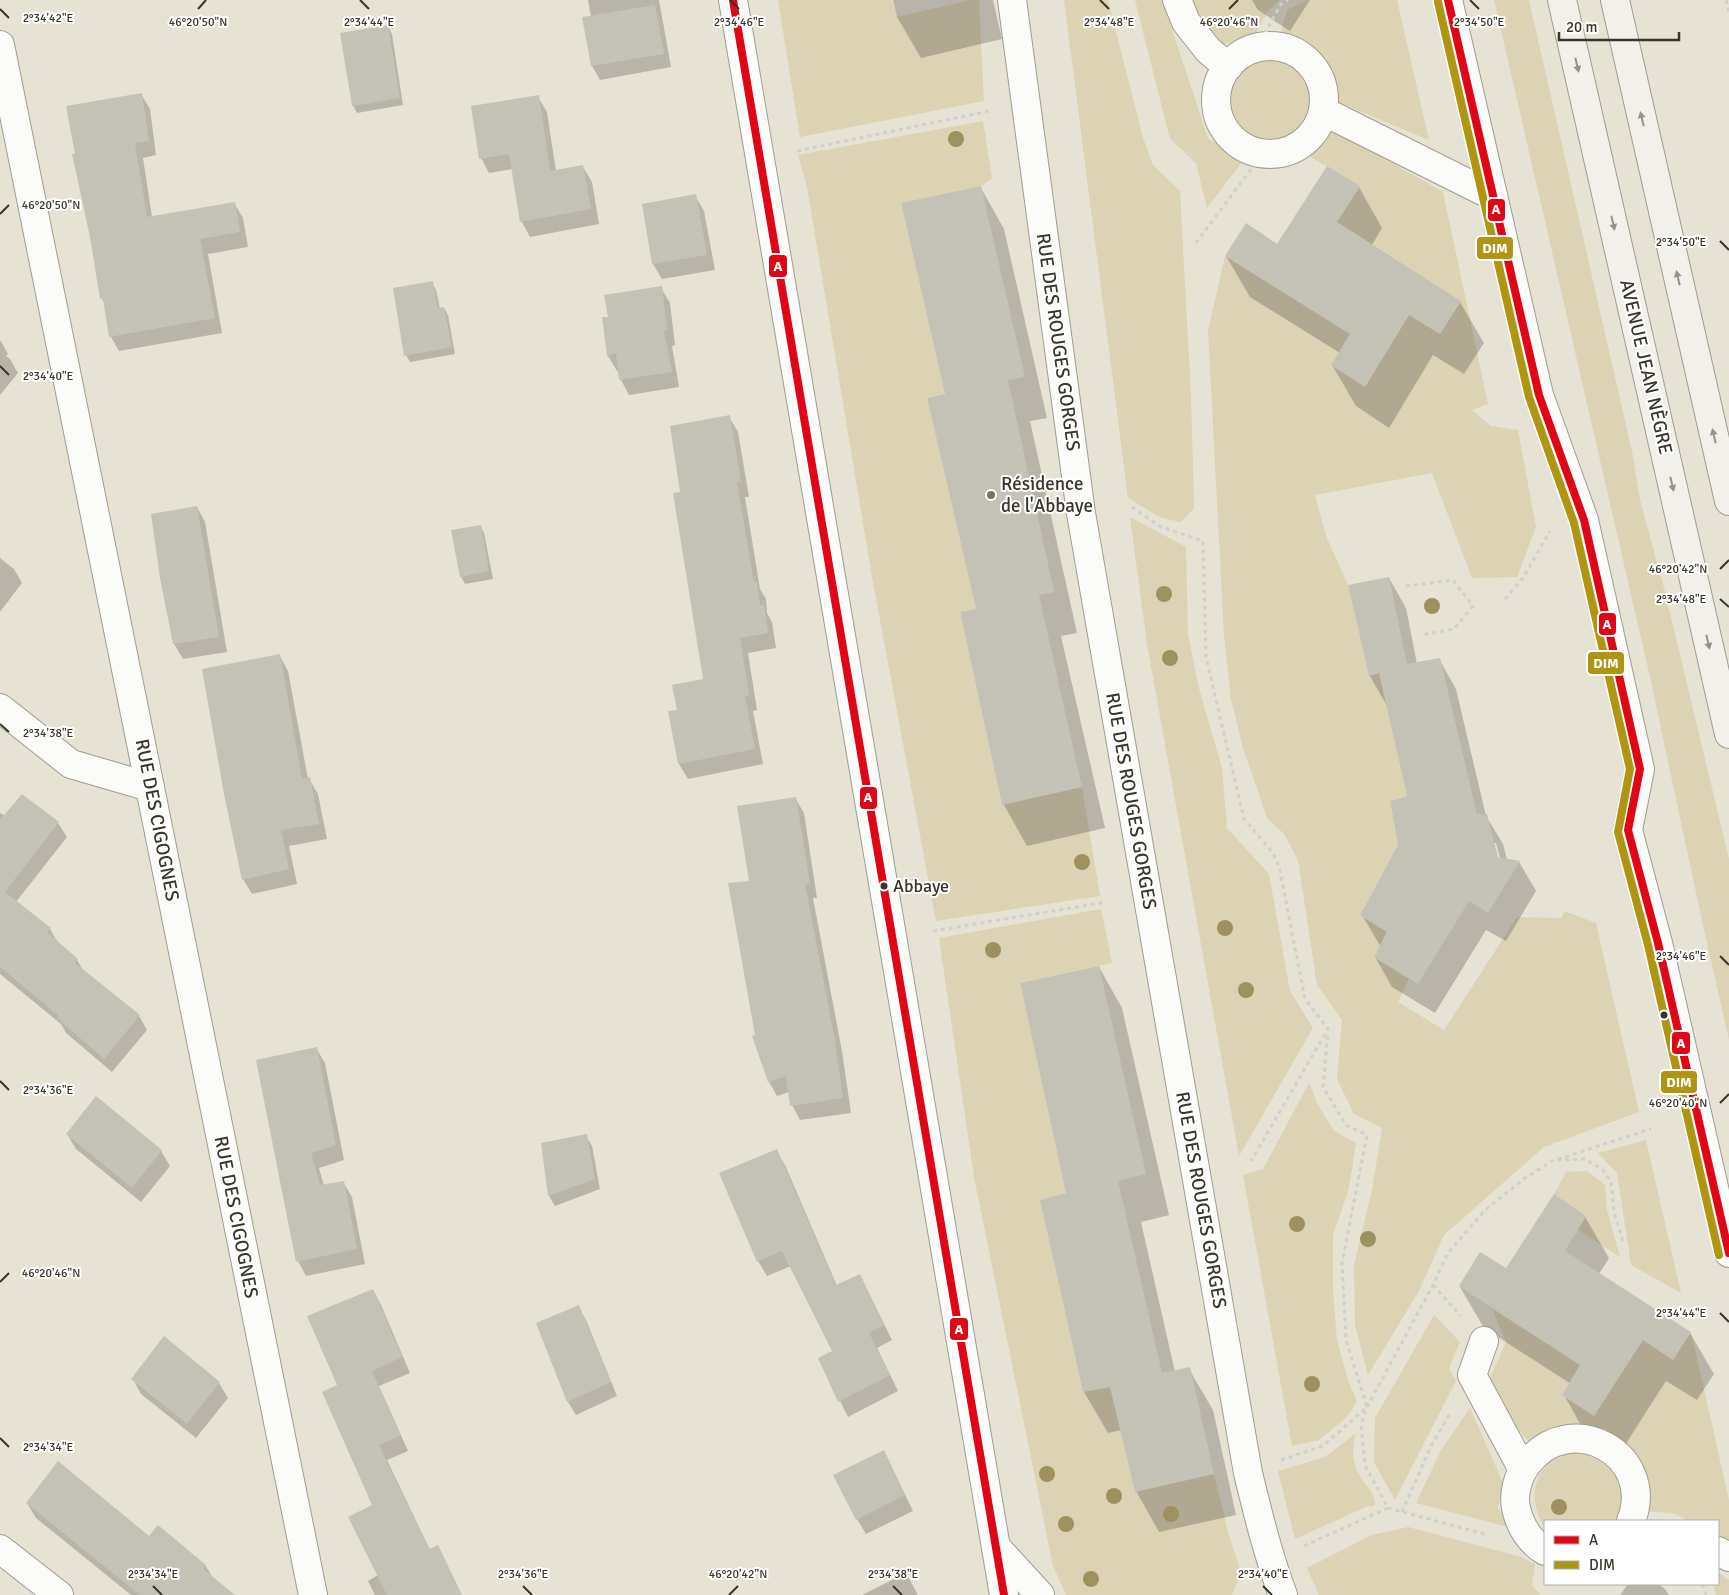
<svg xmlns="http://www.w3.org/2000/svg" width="1729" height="1595" font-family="Signika,sans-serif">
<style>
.green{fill:#dcd3b5}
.shadow{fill:#0003;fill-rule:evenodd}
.building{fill:#c4c2b7}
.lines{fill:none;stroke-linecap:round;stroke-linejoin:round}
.street-casing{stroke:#9f9c91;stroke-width:30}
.secondary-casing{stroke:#9f9c91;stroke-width:30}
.path{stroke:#d2d0cc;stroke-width:3;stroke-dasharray:4 4;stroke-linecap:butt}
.street{stroke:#fbfbf9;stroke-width:28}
.secondary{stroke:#f2f0eb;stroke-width:28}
.bus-1-casing{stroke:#fff;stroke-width:11}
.bus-2-casing{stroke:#fff;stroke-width:11}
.bus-1{stroke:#e10616;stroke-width:8}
.bus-2{stroke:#af9511;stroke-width:8}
.tree{fill:#9d925f}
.oneway{fill:#95928b}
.ticks{fill:none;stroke:#38352b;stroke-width:2}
.poi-dot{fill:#757266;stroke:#fff;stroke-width:2}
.bus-dot{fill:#38352b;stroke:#fff;stroke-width:2}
.labels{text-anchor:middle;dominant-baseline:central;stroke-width:4;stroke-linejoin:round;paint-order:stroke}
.bus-label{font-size:18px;fill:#38352b;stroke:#fff;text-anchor:start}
.street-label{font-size:19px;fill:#38352b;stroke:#fff}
.poi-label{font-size:19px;fill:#38352b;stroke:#fff;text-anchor:start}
.ticks-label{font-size:12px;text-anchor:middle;fill:#38352b;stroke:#fff;stroke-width:4;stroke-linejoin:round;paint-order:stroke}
.line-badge{stroke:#fff;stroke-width:2}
.badge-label{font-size:14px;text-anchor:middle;font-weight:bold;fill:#fff}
</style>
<rect width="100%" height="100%" fill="#e6e2d4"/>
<!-- green -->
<g class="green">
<polygon points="778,0 892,0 897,17 970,0 979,0 984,101 800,137"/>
<polygon points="1064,0 1108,0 1143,138 1153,165 1180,191 1191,395 1194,508 1181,522 1161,518 1128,498"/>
<polygon points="1135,0 1162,0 1208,138 1242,162 1207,208 1196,163 1170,139"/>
<polygon points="1193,0 1280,0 1268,11 1251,42 1223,44 1203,32"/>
<path d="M1307 0H1397L1429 140 1338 102C1329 64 1319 45 1280 36L1287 10Z"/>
<polygon points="1494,0 1529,0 1633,456 1640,500 1664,588 1729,859 1729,1040 1704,930 1650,677"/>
<circle cx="1270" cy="100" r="40"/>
<polygon points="983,121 992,178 981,186 901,204 945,394 927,398 976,609 960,613 1002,805 1082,787 1100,896 936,921 872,577 807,187 798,155"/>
<polygon points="1332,129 1443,192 1488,404 1472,410 1491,426 1518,430 1536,527 1517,577 1472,578 1432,473 1315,495 1326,536 1348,585 1369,676 1379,673 1407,796 1390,801 1398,845 1360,915 1387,932 1374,957 1409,979 1398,1002 1444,1030 1517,917 1562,918 1564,911 1596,923 1639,1112 1544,1147 1444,1235 1419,1291 1368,1375 1355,1325 1354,1265 1372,1190 1382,1128 1354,1114 1337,1079 1342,1020 1317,985 1298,860 1284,834 1267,818 1243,748 1231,699 1224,636 1208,330 1225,256 1350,334 1331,365 1365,387 1409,315 1440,334 1461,301 1337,222 1360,186 1307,155"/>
<polygon points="1130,517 1186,547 1188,633 1198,685 1222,768 1227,828 1269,874 1290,991 1313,1028 1239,1156 1147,644"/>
<polygon points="1101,909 1112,963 1020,983 1066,1193 1040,1200 1083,1392 1110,1387 1135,1491 1214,1474 1228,1532 1241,1572 1232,1595 1066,1595 1053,1566 974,1177 939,938"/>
<polygon points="1309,1083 1318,1105 1334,1131 1356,1143 1349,1188 1333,1235 1333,1292 1337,1340 1348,1380 1357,1402 1346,1418 1319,1440 1292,1446 1243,1175 1263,1169"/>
<polygon points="1646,1140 1681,1293 1631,1265 1617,1173 1598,1153"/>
<polygon points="1587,1171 1605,1185 1607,1210 1620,1257 1578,1230 1586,1216 1554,1194 1566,1172"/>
<polygon points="1492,1309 1580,1365 1562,1395 1594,1416 1643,1340 1673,1360 1691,1332 1729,1500 1729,1545 1718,1538 1718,1521 1688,1521 1676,1514 1648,1511 1648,1485 1640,1462 1618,1439 1586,1427 1557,1427 1530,1443 1505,1415 1490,1378 1506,1342"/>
<polygon points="1434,1315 1460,1342 1449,1368 1456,1381 1395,1500 1374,1462 1375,1418"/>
<polygon points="1470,1408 1503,1483 1498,1508 1512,1528 1416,1503 1441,1450"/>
<path d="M1355 1434C1353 1449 1351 1460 1359 1474 1365 1487 1375 1489 1375 1506H1368L1295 1539 1278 1471 1325 1457Z"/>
<path d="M1577 1452 1592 1454 1606 1460 1623 1485 1622 1515 1617 1521H1545V1528C1528 1503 1531 1468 1562 1456 1566 1454 1572 1453 1577 1452Z"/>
<polygon points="1408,1527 1518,1556 1535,1564 1532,1585 1540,1595 1319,1595 1307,1568 1372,1535"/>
<polygon points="1718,1572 1729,1580 1729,1595 1716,1595 1713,1584 1718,1584"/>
</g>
<!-- shadow -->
<g class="shadow">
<polygon points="588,0 659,0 671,67 600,80 592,66 591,17"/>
<polygon points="893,0 993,0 1002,39 921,58 897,17"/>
<polygon points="1252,0 1310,0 1290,31 1258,10"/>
<polygon points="388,26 392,34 403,105 357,113 353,105"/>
<polygon points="141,94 150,109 156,155 143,158 152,217 234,203 243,218 248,247 208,254 222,333 119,351 111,337 105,305 102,299 76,155"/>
<polygon points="538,97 547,112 556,171 583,167 592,182 599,224 530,237 522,222 513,169 489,173 481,158"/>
<polygon points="1359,187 1382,228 1372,245 1460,302 1484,343 1464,374 1433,355 1389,428 1356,406 1332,365 1340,353 1250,297 1226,256 1278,246"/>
<polygon points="981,188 1004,229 1047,418 1030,421 1077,633 1061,636 1105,828 1027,846 1004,805 961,613 978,610"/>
<polygon points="695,196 704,211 715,270 662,279 653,264 643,205"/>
<polygon points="432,283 436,290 440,309 444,308 448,315 455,354 410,362 406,355"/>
<polygon points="661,288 670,303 675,345 672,346 679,387 629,395 621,380 620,370 617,371 608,356 603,318 610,318"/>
<polygon points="0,340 8,354 6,356 10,359 18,373 0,395"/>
<polygon points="729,417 738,432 749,497 745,497 760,589 766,599 767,613 772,622 776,648 748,653 757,710 753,711 763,764 688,779 679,764 670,712 678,711 704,680 682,493"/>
<polygon points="197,507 205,522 227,652 183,659 174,644 161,578"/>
<polygon points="480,526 484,533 493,579 465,584 461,577"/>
<polygon points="0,558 14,569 22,583 0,612"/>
<path d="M1389 578 1406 608 1417 664 1439 659 1456 689 1486 816 1503 844 1507 860 1519 862 1536 891 1506 941 1486 930 1435 1013 1392 987 1375 957 1381 946 1379 944 1362 915 1399 845 1408 797 1387 706 1370 676ZM1493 843H1496L1501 862 1498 863Z"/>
<polygon points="280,656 288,671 308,779 309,779 318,794 327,839 289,846 297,884 252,894 243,879"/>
<polygon points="22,796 58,823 67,837 16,902 50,929 58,943 77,960 84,972 139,1016 147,1030 112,1072 66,1033 61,1024 0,974 0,813 5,816"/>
<polygon points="795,798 804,813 817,898 813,898 842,1051 851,1113 800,1120 792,1105 789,1092 777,1096 769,1082 756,1036 750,883"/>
<polygon points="1099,967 1122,1008 1169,1215 1141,1222 1175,1372 1189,1369 1213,1410 1236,1515 1159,1532 1136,1491 1121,1430 1108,1433 1084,1392"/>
<polygon points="316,1048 325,1063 344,1160 319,1168 324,1186 343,1182 352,1197 365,1264 306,1276 298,1261"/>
<polygon points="67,1134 161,1151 170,1166 141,1202 76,1149"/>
<polygon points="586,1136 592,1146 600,1189 555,1206 549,1196 542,1144"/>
<polygon points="776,1150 785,1165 837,1286 860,1275 892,1340 877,1348 898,1391 848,1417 819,1359 834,1352 791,1266 767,1276 758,1261"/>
<polygon points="1585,1217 1609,1258 1599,1274 1690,1333 1714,1374 1697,1400 1666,1381 1618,1456 1587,1436 1564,1395 1571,1384 1484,1328 1460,1287 1507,1270"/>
<polygon points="373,1290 381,1305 410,1373 379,1386 408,1451 387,1460 430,1550 462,1595 375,1595 368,1581 378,1575 373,1506 339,1386"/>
<polygon points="578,1307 586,1320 617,1396 576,1415 568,1402 537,1324"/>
<polygon points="133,1379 219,1383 228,1398 196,1438 141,1394"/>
<polygon points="884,1451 913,1511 866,1534 857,1519"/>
<polygon points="27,1503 149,1537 205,1565 213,1578 233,1595 131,1595 36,1518"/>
<polygon points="906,1573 918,1595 862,1595"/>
<polygon points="1628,1584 1658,1584 1665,1589 1669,1595 1620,1595"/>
</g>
<!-- building -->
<g class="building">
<polygon points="655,5 664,54 591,66 582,17"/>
<polygon points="388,25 400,98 352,106 340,33"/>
<polygon points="142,93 149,141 135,143 147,217 235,202 240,232 200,239 215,318 109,337 103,299 100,299 90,237 72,154 75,154 66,106"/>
<polygon points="539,95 550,171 583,165 591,209 520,222 509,154 479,159 471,106"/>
<polygon points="1327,166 1360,186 1337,222 1461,301 1440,334 1409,315 1365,387 1331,365 1350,334 1225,256 1246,223 1277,244"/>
<polygon points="981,186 1025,377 1008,380 1054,592 1039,595 1082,787 1002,805 960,612 976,609 927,398 945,394 901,203"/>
<polygon points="696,194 707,255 652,264 642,204"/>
<polygon points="433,281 438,308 444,307 452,347 404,356 393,288"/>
<polygon points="662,286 667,330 664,331 672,372 619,380 616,353 607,356 602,317 608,317 604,295"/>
<polygon points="730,415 741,482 737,482 754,583 757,582 760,605 764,605 768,633 740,638 749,695 745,696 755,749 678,764 668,711 677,710 672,685 703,679 673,493 680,492 670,426"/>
<polygon points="197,506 219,637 173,644 160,578 151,514"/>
<polygon points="481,525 489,571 460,577 451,530"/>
<polygon points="1389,577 1407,664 1440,658 1477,814 1487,814 1498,857 1520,861 1488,913 1469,901 1418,984 1374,957 1387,932 1360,915 1398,845 1390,801 1407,796 1379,673 1369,676 1348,585"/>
<polygon points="280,654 302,779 310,777 319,824 281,830 289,869 242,880 224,794 202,669"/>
<polygon points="22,794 59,822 5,892 51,928 47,932 78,959 75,963 140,1015 104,1059 57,1018 59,1016 0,967 0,820"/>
<polygon points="796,797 810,883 805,884 834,1035 843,1098 790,1106 786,1076 768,1082 752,1036 755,1035 728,883 749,881 737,806"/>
<polygon points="1099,966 1146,1174 1118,1181 1162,1373 1190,1367 1214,1474 1135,1492 1110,1387 1083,1392 1040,1200 1066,1193 1020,983"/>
<polygon points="317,1047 336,1145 311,1153 320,1185 344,1181 357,1249 296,1262 256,1060"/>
<polygon points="96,1096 162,1150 132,1188 66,1134"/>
<polygon points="587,1134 595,1179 548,1196 541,1143"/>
<polygon points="777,1149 836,1285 860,1274 884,1325 869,1333 890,1375 838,1402 818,1358 832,1351 782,1251 757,1262 719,1173"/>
<polygon points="1554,1194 1586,1216 1565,1251 1691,1332 1673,1360 1643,1340 1594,1416 1562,1395 1580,1365 1459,1286 1480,1252 1506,1268"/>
<polygon points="373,1289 402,1357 372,1371 401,1435 379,1445 429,1549 438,1545 462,1595 387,1595 348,1517 372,1505 322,1392 337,1385 307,1316"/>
<polygon points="579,1305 611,1382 567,1402 536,1323"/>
<polygon points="164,1336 220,1382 187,1424 131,1379"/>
<polygon points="884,1450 905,1495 856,1520 833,1475"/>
<polygon points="58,1461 149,1536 158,1525 206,1565 203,1569 235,1595 140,1595 26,1503"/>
</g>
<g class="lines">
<defs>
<g id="street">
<polyline points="733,0 1004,1595"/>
<path d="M1012 0 1081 513 1248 1473C1258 1514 1268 1555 1283 1595"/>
<polyline points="1177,0 1186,22 1208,50 1228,67"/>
<polyline points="1448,0 1539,395 1584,520 1640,769 1628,830 1658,943 1729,1253"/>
<polyline points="0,45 313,1595"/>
<circle cx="1270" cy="100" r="54"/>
<polyline points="1323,111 1493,196"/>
<polyline points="0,708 71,764 150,787"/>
<polyline points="1484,1341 1472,1375 1523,1470"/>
<polyline points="996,1547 1040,1595"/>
<polyline points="0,1549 59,1595"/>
<path d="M1545 1551C1529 1541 1520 1526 1516 1508 1513 1493 1518 1476 1527 1464 1571 1407 1657 1455 1631 1521"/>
<polyline points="1718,1551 1729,1557"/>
</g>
<g id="secondary">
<polyline points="1562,0 1729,734"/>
<polyline points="1615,0 1729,501"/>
</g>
</defs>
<!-- street casing -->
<use href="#street" class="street-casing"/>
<!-- secondary casing -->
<use href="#secondary" class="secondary-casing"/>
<!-- path -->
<g class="path">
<polyline points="1726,0 1729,13"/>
<polyline points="1257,48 1281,4 1288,0"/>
<polyline points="797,151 989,111"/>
<polyline points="1196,243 1263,153"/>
<polyline points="1132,507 1161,527 1203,541 1206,657 1244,819 1273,853 1279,866 1305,999 1328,1029 1251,1161"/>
<polyline points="1406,586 1453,580 1473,606 1454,629 1422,635"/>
<polyline points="1505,599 1523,578 1550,531"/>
<polyline points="933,931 1107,902"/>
<polyline points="1557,1160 1585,1159 1603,1170 1611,1182 1614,1212 1624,1244"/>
<polyline points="1433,1285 1461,1316"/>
<polyline points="1281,1460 1323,1446 1367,1407 1346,1340 1342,1263 1367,1135 1346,1125 1323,1087 1328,1032"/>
<polyline points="1388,1508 1488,1535"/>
<polyline points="1402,1512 1431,1446 1451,1412"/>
<polyline points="1304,1546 1388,1508 1365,1465 1361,1425 1367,1407 1433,1285 1448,1253 1485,1210 1525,1178 1552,1161 1651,1129"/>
<polyline points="1702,1584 1706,1595"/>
</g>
<!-- street -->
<use href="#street" class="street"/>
<!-- secondary -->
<use href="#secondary" class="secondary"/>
<defs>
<g id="bus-1">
<polyline points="733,0 1004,1595"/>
<polyline points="1448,0 1539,395 1584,520 1640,769 1628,830 1658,943 1729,1253"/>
</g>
<polyline id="bus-2" points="1438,2 1529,397 1574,523 1630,769 1618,832 1648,945 1719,1255"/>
</defs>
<!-- bus-1 casing -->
<use href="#bus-1" class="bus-1-casing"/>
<!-- bus-2 casing -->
<use href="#bus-2" class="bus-2-casing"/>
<!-- bus-1 -->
<use href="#bus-1" class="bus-1"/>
<!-- bus-2 -->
<use href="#bus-2" class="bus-2"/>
</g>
<!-- trees -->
<g class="tree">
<circle cx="956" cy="139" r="8"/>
<circle cx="1164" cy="594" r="8"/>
<circle cx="1432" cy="606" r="8"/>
<circle cx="1170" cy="658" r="8"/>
<circle cx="1082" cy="862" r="8"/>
<circle cx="1225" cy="928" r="8"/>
<circle cx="993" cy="950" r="8"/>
<circle cx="1246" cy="990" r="8"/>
<circle cx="1297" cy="1224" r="8"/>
<circle cx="1368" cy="1239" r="8"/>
<circle cx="1312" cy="1384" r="8"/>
<circle cx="1047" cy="1474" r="8"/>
<circle cx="1114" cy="1496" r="8"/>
<circle cx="1559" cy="1507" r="8"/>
<circle cx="1171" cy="1514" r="8"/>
<circle cx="1066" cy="1524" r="8"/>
<circle cx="1091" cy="1579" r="8"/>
</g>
<!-- one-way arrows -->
<defs><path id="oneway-solid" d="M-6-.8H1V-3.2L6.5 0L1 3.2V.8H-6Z" transform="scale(1.25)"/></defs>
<g class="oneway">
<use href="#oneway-solid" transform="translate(1577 65) rotate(77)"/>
<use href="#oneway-solid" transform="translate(1642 119) rotate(-103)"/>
<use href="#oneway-solid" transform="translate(1613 223) rotate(77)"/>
<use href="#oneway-solid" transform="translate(1678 278) rotate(-103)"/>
<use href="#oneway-solid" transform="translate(1714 436) rotate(-103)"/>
<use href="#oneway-solid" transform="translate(1672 484) rotate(77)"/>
<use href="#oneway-solid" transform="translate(1708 642) rotate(77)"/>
</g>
<!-- ticks -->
<path class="ticks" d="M360 0 369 9M730 0 739 9M1100 0 1109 9M1470 0 1479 9M0 9 9 18M198 9 206 0M1229 9 1238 0M0 214 9 205M1720 241 1729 250M0 366 9 375M1720 569 1729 560M1720 599 1729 607M0 724 9 732M1720 956 1729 965M0 1081 9 1090M1720 1103 1729 1094M0 1282 9 1273M1720 1313 1729 1322M0 1438 9 1447M153 1586 162 1595M523 1586 532 1595M893 1586 902 1595M1263 1586 1272 1595M729 1595 738 1586"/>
<!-- markers -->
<circle class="poi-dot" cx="991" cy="495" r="5"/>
<g class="bus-dot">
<circle cx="884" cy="886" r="4.5"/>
<circle cx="1664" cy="1015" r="4.5"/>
</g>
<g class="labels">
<!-- bus labels -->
<g class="bus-label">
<text x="893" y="886">Abbaye</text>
</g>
<!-- street labels -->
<g class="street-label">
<text transform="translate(1058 342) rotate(82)">RUE DES ROUGES GORGES</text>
<text transform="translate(1646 367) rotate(77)">AVENUE JEAN NÈGRE</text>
<text transform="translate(1131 801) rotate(80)">RUE DES ROUGES GORGES</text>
<text transform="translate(157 820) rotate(79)">RUE DES CIGOGNES</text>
<text transform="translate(1201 1200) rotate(80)">RUE DES ROUGES GORGES</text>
<text transform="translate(236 1217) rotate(79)">RUE DES CIGOGNES</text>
</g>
<!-- poi labels -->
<g class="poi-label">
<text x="1001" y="484">Résidence<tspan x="1001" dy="22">de l'Abbaye</tspan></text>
</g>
</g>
<g class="ticks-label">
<text x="48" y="22">2°34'42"E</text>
<text x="369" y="26">2°34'44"E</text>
<text x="739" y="26">2°34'46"E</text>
<text x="1109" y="26">2°34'48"E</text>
<text x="1479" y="26">2°34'50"E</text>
<text x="198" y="26">46°20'50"N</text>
<text x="1229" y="26">46°20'46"N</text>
<text x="51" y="209">46°20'50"N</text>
<text x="1681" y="246">2°34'50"E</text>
<text x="48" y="380">2°34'40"E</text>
<text x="1678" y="573">46°20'42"N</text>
<text x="1681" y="603">2°34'48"E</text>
<text x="48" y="737">2°34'38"E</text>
<text x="1681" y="960">2°34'46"E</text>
<text x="48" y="1094">2°34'36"E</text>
<text x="1678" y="1107">46°20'40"N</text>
<text x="51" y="1277">46°20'46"N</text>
<text x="1681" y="1317">2°34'44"E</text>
<text x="48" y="1451">2°34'34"E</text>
<text x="738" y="1578">46°20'42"N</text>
<text x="153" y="1578">2°34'34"E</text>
<text x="523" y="1578">2°34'36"E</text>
<text x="893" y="1578">2°34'38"E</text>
<text x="1263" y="1578">2°34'40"E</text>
</g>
<g class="line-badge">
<rect x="1487" y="198" width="19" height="24" rx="5" fill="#e10616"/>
<rect x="1476" y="236" width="38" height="24" rx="5" fill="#af9511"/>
<rect x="768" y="254" width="20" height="24" rx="5" fill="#e10616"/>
<rect x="1598" y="612" width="19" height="24" rx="5" fill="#e10616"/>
<rect x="1587" y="651" width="38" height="24" rx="5" fill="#af9511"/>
<rect x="859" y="786" width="19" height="24" rx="5" fill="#e10616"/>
<rect x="1671" y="1031" width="20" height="24" rx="5" fill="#e10616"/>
<rect x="1660" y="1070" width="38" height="24" rx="5" fill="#af9511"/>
<rect x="949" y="1317" width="20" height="24" rx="5" fill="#e10616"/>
</g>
<g class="badge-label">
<text x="1496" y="214">A</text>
<text x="1495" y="253">DIM</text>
<text x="778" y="271">A</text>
<text x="1607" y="629">A</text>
<text x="1606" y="668">DIM</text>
<text x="868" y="802">A</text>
<text x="1681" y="1048">A</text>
<text x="1679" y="1087">DIM</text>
<text x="959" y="1334">A</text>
</g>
<!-- legend -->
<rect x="1544" y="1520" width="175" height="65" fill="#ffffff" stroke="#afaeaa"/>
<rect x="1554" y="1536" width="25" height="8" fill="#e10616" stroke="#afaeaa"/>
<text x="1589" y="1545" font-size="15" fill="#38352b">A</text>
<rect x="1554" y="1561" width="25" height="8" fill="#af9511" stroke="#afaeaa"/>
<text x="1589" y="1570" font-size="15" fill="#38352b">DIM</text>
<!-- scale -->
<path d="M1559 32v8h120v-8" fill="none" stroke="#38352b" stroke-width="2.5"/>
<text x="1566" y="32" font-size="15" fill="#38352b" stroke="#ffffff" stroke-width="4" paint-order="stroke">20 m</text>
</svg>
